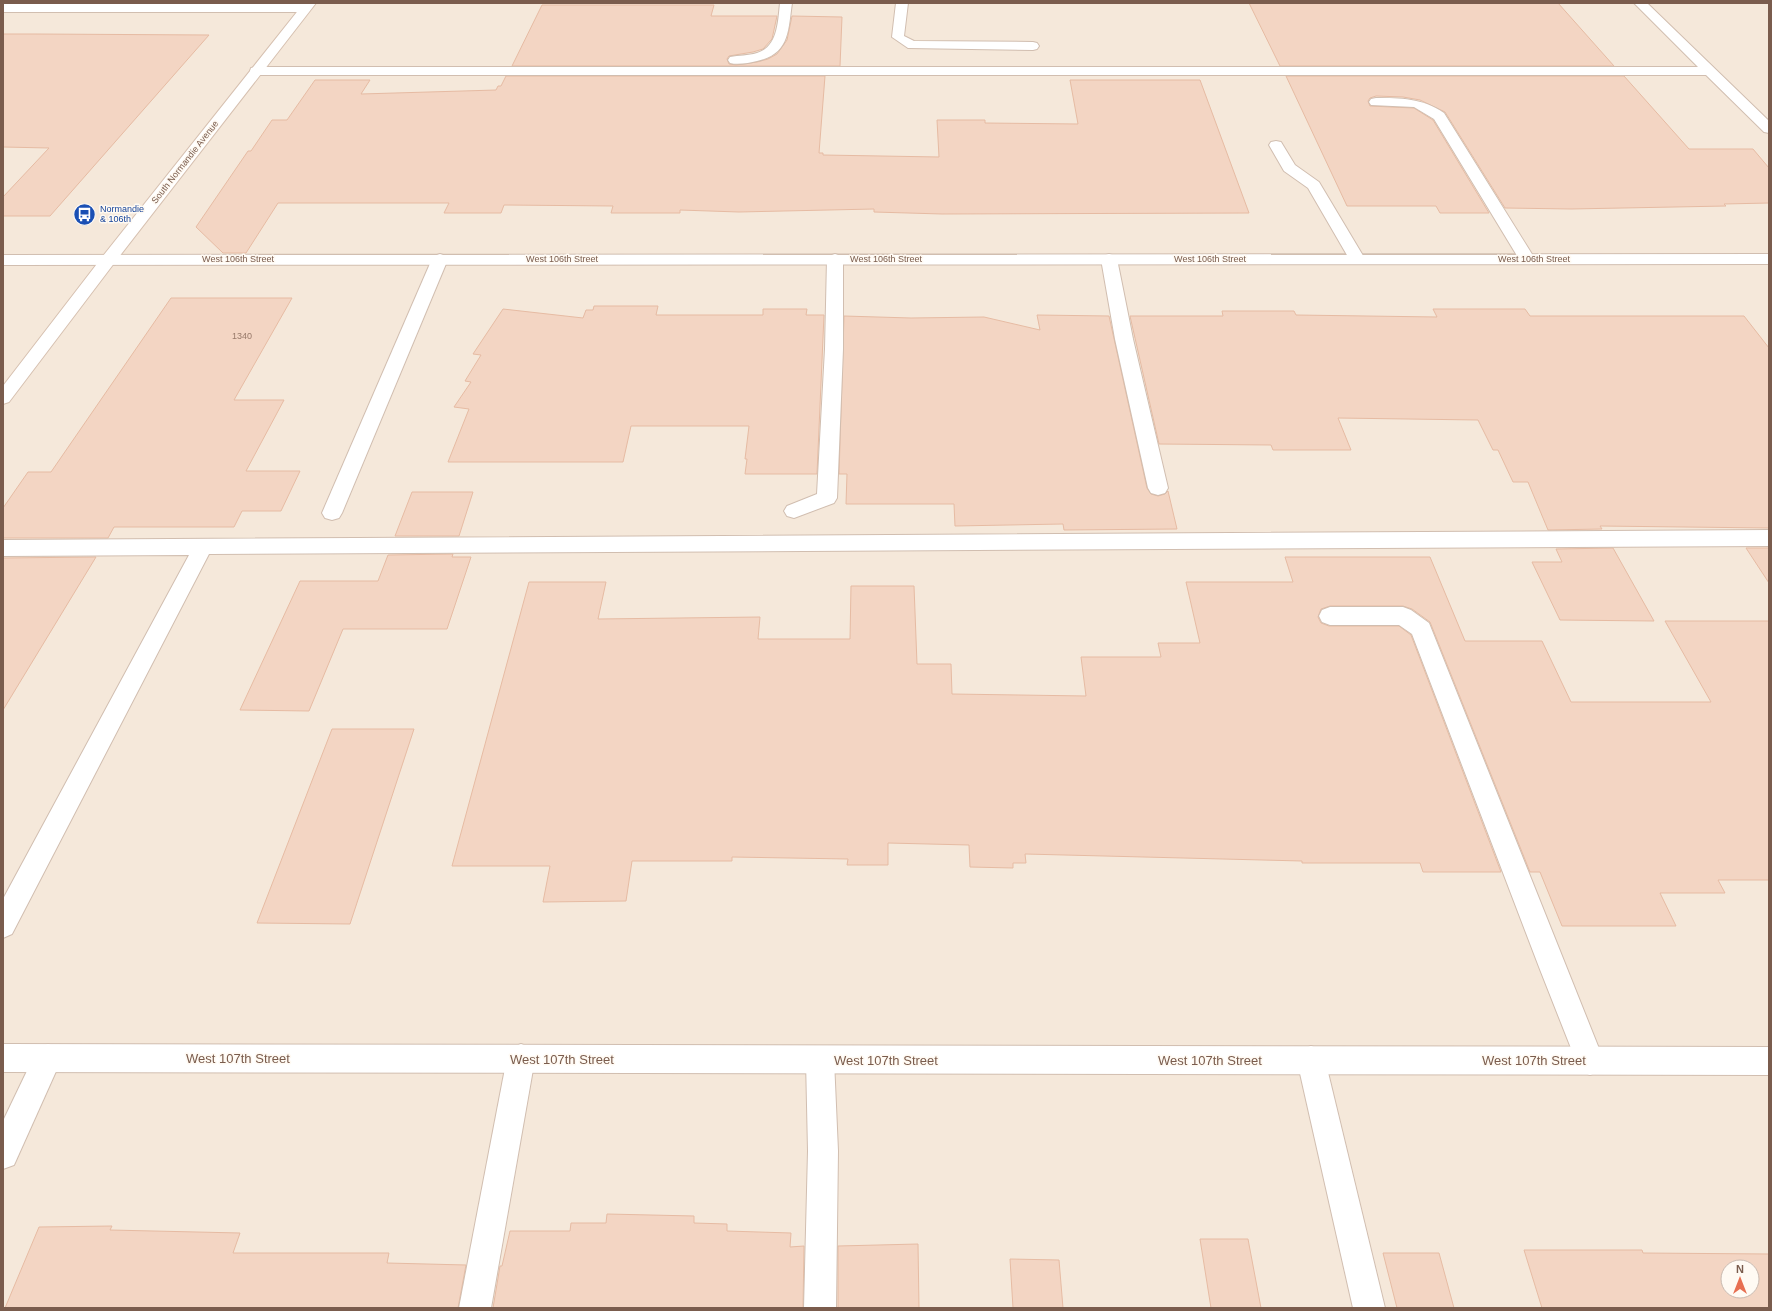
<svg xmlns="http://www.w3.org/2000/svg" width="1772" height="1311" font-family="Helvetica,sans-serif">
<style>
.residential{fill:#f5e8da;fill-rule:evenodd}
.building{fill:#f3d5c3;stroke:#e6bba3;fill-rule:evenodd}
.lines{fill:none;stroke-linecap:round;stroke-linejoin:round}
.lane-casing{stroke:#d1beb0;stroke-width:2}
.street-casing{stroke:#d1beb0;stroke-width:2}
.secondary-casing{stroke:#d6c0b0;stroke-width:2}
.lane{fill:#fff;fill-rule:evenodd}
.street{fill:#fff;fill-rule:evenodd}
.secondary{fill:#fff;fill-rule:evenodd}
.labels{text-anchor:middle;dominant-baseline:central;stroke-width:3;stroke-linejoin:round;paint-order:stroke}
.far-street-label{font-size:9px;fill:#7a5c4d;stroke:#fffaf3}
.far-transit-label{font-size:9px;fill:#164399;stroke:#fffaf3;text-anchor:start}
.number-label{font-size:9px;fill:#987a6a}
.near-street-label{font-size:13px;fill:#7a5c4d;stroke:#fffaf3}
</style>
<rect width="100%" height="100%" fill="#fdf6ec"/>
<!-- residential -->
<path class="residential" d="M3 3H1769V1308H3ZM1728 1267H1752V1291H1728Z"/>
<!-- building -->
<g class="building">
<polygon points="1249,3 1558,3 1614,66 1280,66"/>
<polygon points="542,5 714,5 711,16 777,16 772,39 763,49 753,52 729,56 727,59 729,64 736,65 757,62 768,59 777,54 787,40 792,16 842,17 840,66 512,66"/>
<polygon points="3,34 36,34 209,35 50,216 3,216 3,197 49,148 3,147"/>
<polygon points="506,76 825,76 819,153 823,153 823,155 939,157 937,120 985,120 985,123 1078,124 1070,80 1200,80 1249,213 942,214 874,212 874,209 739,212 680,210 680,213 611,213 613,206 504,205 501,213 444,213 449,203 278,203 246,253 223,253 196,227 248,151 251,151 272,120 287,120 315,80 370,80 361,94 496,90 498,86 501,86"/>
<polygon points="1286,76 1624,76 1689,149 1753,149 1769,168 1769,203 1724,204 1726,206 1571,209 1505,208 1445,112 1420,100 1403,97 1376,96 1370,98 1368,101 1370,106 1414,108 1433,120 1489,213 1440,213 1436,206 1347,206"/>
<polygon points="171,298 292,298 234,400 284,400 246,471 300,471 281,511 242,511 234,527 114,527 108,538 3,538 3,508 28,472 51,472"/>
<polygon points="594,306 658,306 656,315 763,315 763,309 807,309 806,315 824,315 817,474 745,474 747,459 745,459 749,426 631,426 623,462 448,462 469,409 454,407 471,382 465,381 481,355 473,354 503,309 583,318 586,310 593,310"/>
<polygon points="1433,309 1525,309 1530,316 1744,316 1769,348 1769,528 1600,526 1602,529 1548,530 1528,482 1513,482 1498,450 1493,450 1478,420 1338,418 1351,450 1273,450 1271,445 1159,444 1130,316 1223,316 1222,311 1294,311 1296,315 1437,317"/>
<polygon points="1037,315 1109,316 1147,488 1151,494 1158,496 1165,494 1168,491 1177,529 1064,530 1063,524 955,526 954,504 846,504 847,474 839,474 844,316 911,318 984,317 1040,330"/>
<polygon points="412,492 473,492 459,536 395,536"/>
<polygon points="1613,548 1654,621 1560,620 1532,562 1562,562 1556,549"/>
<polygon points="1746,548 1769,548 1769,583"/>
<polygon points="453,554 452,557 471,557 447,629 343,629 309,711 240,710 300,581 378,581 388,555"/>
<polygon points="96,557 3,710 3,558"/>
<polygon points="1285,557 1430,557 1465,641 1542,641 1571,702 1711,702 1665,621 1769,621 1769,880 1718,880 1725,893 1660,893 1676,926 1562,926 1540,872 1530,872 1430,622 1412,609 1403,606 1330,606 1321,609 1318,617 1321,623 1329,626 1399,626 1411,635 1501,872 1423,872 1420,863 1302,863 1302,861 1025,854 1026,863 1013,863 1013,868 970,867 969,845 888,843 888,865 847,865 848,859 732,857 732,861 632,861 626,901 543,902 550,866 452,866 529,582 606,582 598,619 760,617 758,639 850,639 851,586 914,586 917,664 951,664 952,694 1086,696 1081,657 1161,657 1158,643 1200,643 1186,582 1293,582"/>
<polygon points="332,729 414,729 350,924 257,923"/>
<polygon points="607,1214 694,1216 694,1223 727,1224 727,1231 791,1233 790,1247 804,1246 803,1308 493,1308 500,1266 502,1266 510,1231 570,1231 571,1223 606,1223"/>
<polygon points="112,1226 110,1230 240,1233 233,1253 389,1253 387,1263 466,1265 458,1308 5,1308 39,1227"/>
<polygon points="1200,1239 1248,1239 1261,1308 1211,1308"/>
<polygon points="918,1244 919,1308 838,1308 838,1246"/>
<path d="M1524 1250H1642L1643 1253 1769 1254V1308H1542ZM1728 1267H1752V1291H1728Z"/>
<polygon points="1383,1253 1439,1253 1454,1308 1397,1308"/>
<polygon points="1010,1259 1059,1260 1063,1308 1013,1308"/>
</g>
<g class="lines">
<defs>
<g id="lane">
<path d="M780 3H792C788 30 790 54 757 61 749 63 738 65 730 63L728 60 730 57C739 55 748 56 757 53 778 47 778 21 780 3Z"/>
<polygon points="896,3 908,3 904,36 914,41 1033,42 1037,43 1039,46 1037,49 1033,50 908,48 892,37"/>
<polygon points="1634,3 1647,3 1769,121 1769,133 1764,132 1706,75 256,75 251,74 250,71 251,68 256,67 1698,67"/>
<path d="M1376 98C1401 98 1422 98 1444 113L1535 259 1533 262 1527 264 1521 262 1519 259 1434 119 1414 107 1371 105 1369 102 1371 99Z"/>
<polygon points="1276,141 1281,142 1295,165 1319,182 1365,259 1363,262 1357,264 1351,262 1308,188 1284,171 1269,145 1271,142"/>
<polygon points="440,254 446,256 448,259 342,513 339,518 332,520 325,518 322,513 432,259 434,256"/>
<polygon points="835,254 841,256 843,259 843,349 837,498 834,503 794,518 787,516 784,511 787,506 817,494 825,349 827,259 829,256"/>
<polygon points="1109,254 1115,256 1117,259 1133,339 1168,488 1165,493 1158,495 1151,493 1148,488 1115,339 1101,259 1103,256"/>
<polygon points="1769,530 1769,546 209,554 12,934 3,938 3,899 189,555 3,556 3,540"/>
<polygon points="1330,607 1403,607 1411,610 1429,623 1604,1061 1600,1071 1590,1075 1580,1071 1539,967 1412,634 1399,625 1330,625 1322,622 1319,616 1322,610"/>
<polygon points="48,1044 58,1048 62,1058 14,1165 3,1169 3,1121 38,1048"/>
<polygon points="521,1044 531,1048 535,1058 491,1308 459,1308 507,1058 511,1048"/>
<polygon points="820,1046 830,1050 834,1060 838,1151 836,1308 804,1308 808,1151 806,1060 810,1050"/>
<polygon points="1311,1046 1321,1050 1325,1060 1385,1308 1353,1308 1297,1060 1301,1050"/>
</g>
<g id="street">
<polygon points="3,4 305,4 309,5 311,8 309,11 305,12 3,12"/>
<polygon points="1769,254 1769,264 3,265 3,255"/>
<polygon points="3,1044 1769,1047 1769,1075 3,1072"/>
</g>
<polygon id="secondary" points="304,3 316,3 115,262 9,402 3,404 3,386 103,256"/>
</defs>
<!-- lane casing -->
<use href="#lane" class="lane-casing"/>
<!-- street casing -->
<use href="#street" class="street-casing"/>
<!-- secondary casing -->
<use href="#secondary" class="secondary-casing"/>
<!-- lane -->
<use href="#lane" class="lane"/>
<!-- street -->
<use href="#street" class="street"/>
<!-- secondary -->
<use href="#secondary" class="secondary"/>
</g>
<!-- icons -->
<defs>
<symbol id="bus-disc" viewBox="-11 -11 22 22"><circle r="9.5" fill="#1a4fb4" stroke="#fffaf3"/><path d="M-5-6H5V4H4V6H2V4H-2V6H-4V4H-5ZM-3.5-4V0h7V-4ZM-3.5 1.2v1.5H-2V1.2ZM2 1.2v1.5H3.5V1.2Z" fill="#fff"/></symbol>
</defs>
<g fill-rule="evenodd">
<use href="#bus-disc" x="72" y="202" width="25" height="25"/>
</g>
<g class="labels">
<!-- far-street labels -->
<g class="far-street-label">
<text transform="translate(185 162) rotate(-52)">South Normandie Avenue</text>
<text x="238" y="259">West 106th Street</text>
<text x="562" y="259">West 106th Street</text>
<text x="886" y="259">West 106th Street</text>
<text x="1210" y="259">West 106th Street</text>
<text x="1534" y="259">West 106th Street</text>
</g>
<!-- far-transit labels -->
<g class="far-transit-label">
<text x="100" y="209">Normandie<tspan x="100" dy="10">&amp; 106th</tspan></text>
</g>
<!-- number labels -->
<g class="number-label">
<text x="242" y="336">1340</text>
</g>
<!-- near-street labels -->
<g class="near-street-label">
<text x="238" y="1058">West 107th Street</text>
<text x="562" y="1059">West 107th Street</text>
<text x="886" y="1060">West 107th Street</text>
<text x="1210" y="1060">West 107th Street</text>
<text x="1534" y="1060">West 107th Street</text>
</g>
</g>
<!-- border -->
<rect width="1772" height="1311" fill="none" stroke="#7a5c4d" stroke-width="8"/>
<!-- north arrow -->
<g transform="translate(1740 1279)"><circle r="19" fill="#fffaf3" stroke="#cabbb1"/>
<path d="M0-3L7 15L0 10L-7 15Z" fill="#e76f51"/>
<text y="-6" font-size="11" font-weight="bold" text-anchor="middle" fill="#7a5c4d">N</text>
</g>
</svg>
